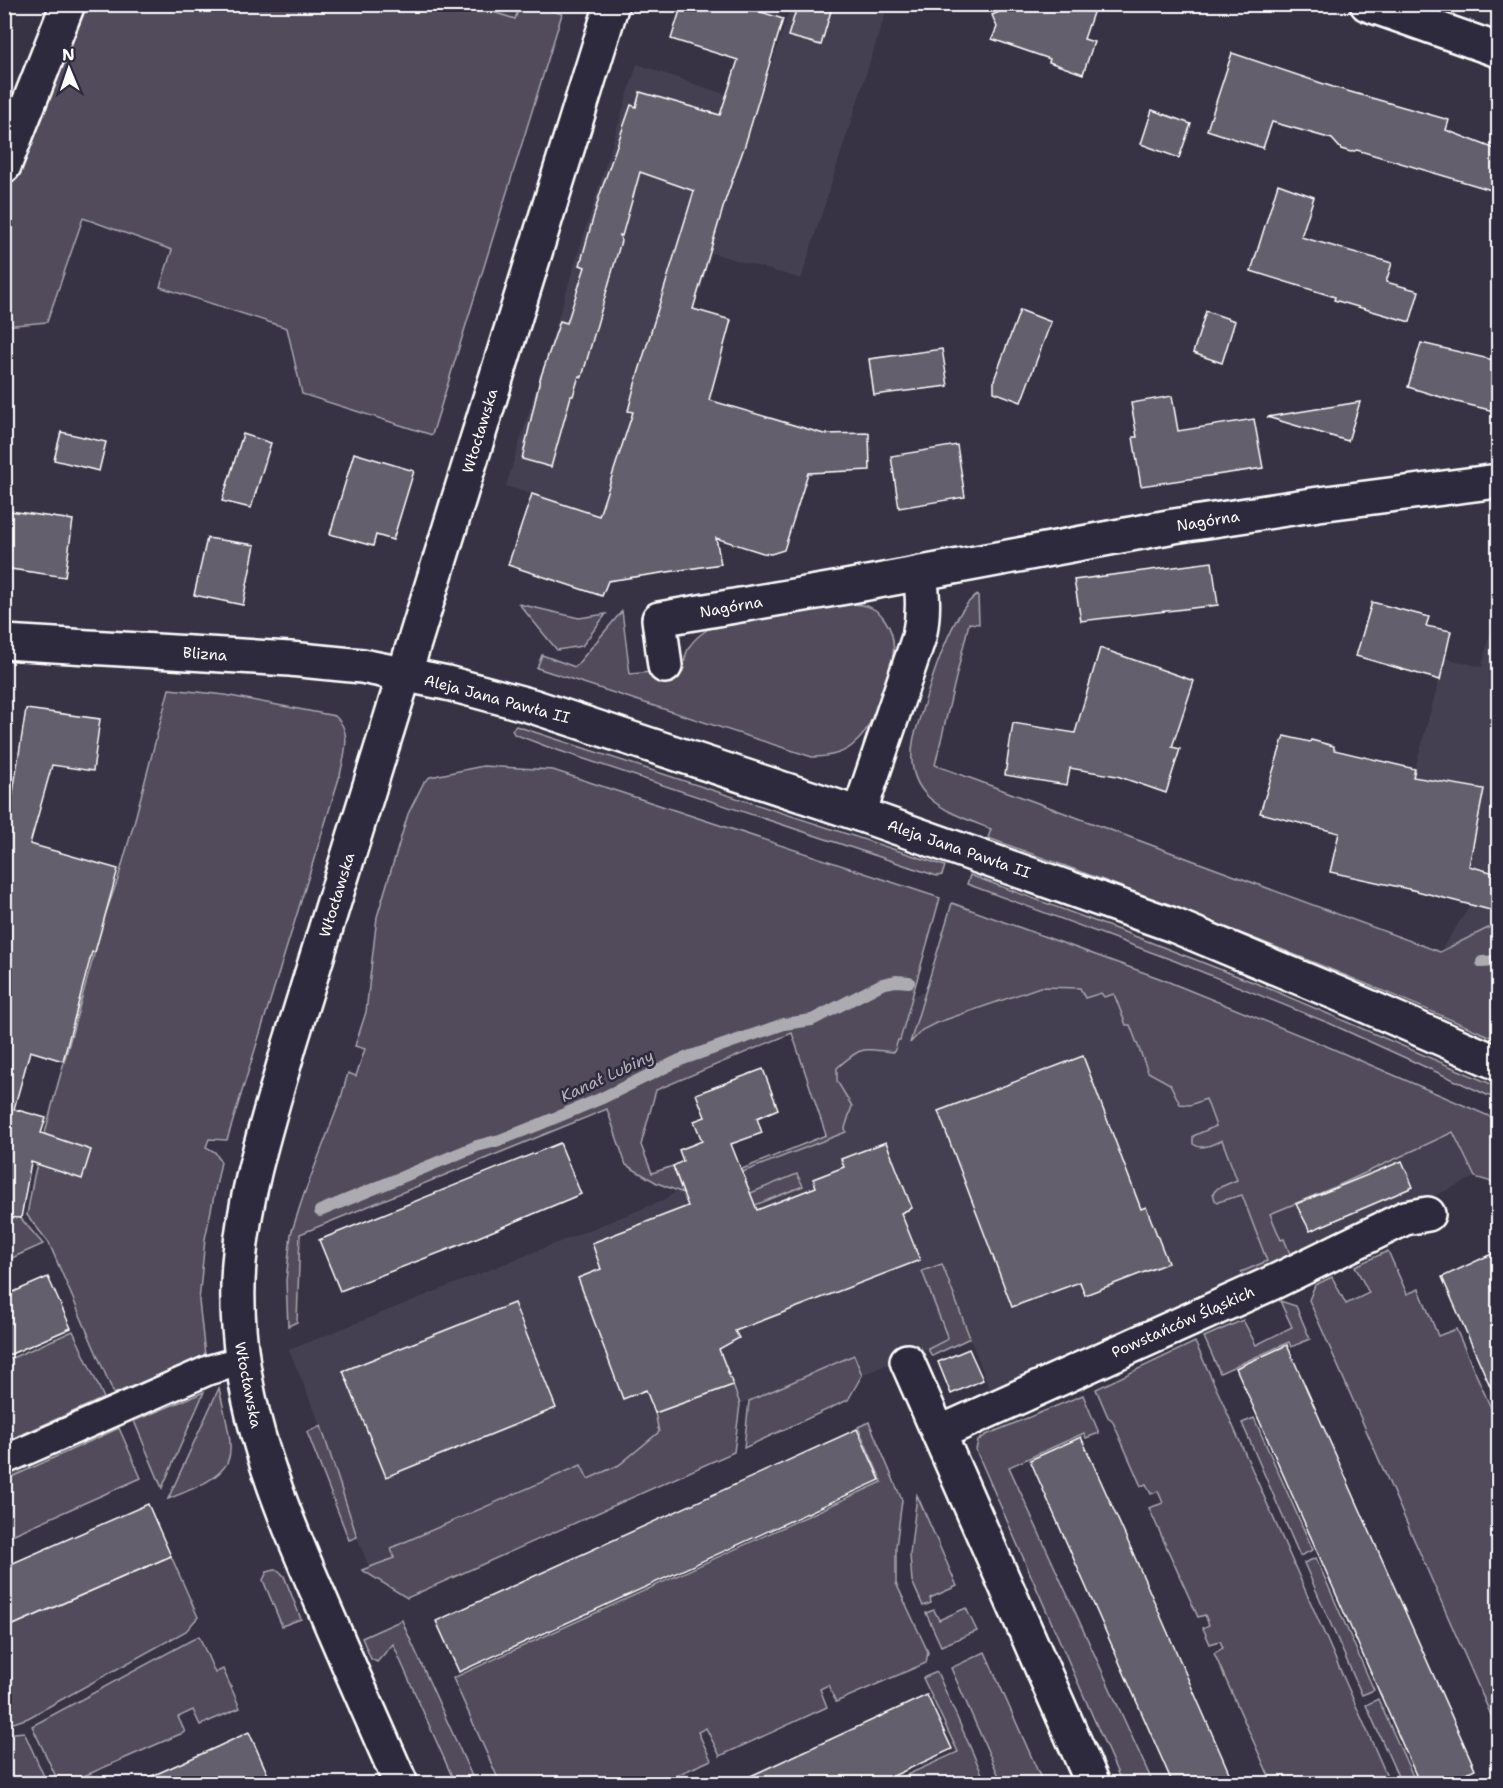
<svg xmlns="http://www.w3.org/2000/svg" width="1503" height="1788" font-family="'Shantell Sans',sans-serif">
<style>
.built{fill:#444051}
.green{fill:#514c5c;stroke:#a8a6ae;stroke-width:1.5;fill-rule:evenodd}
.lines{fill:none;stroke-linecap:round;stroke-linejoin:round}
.stream{stroke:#adabb2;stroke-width:12}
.building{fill:#635f6d;stroke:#fff;stroke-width:1.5}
.pedestrian-casing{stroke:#fff;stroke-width:33}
.minor-casing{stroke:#fff;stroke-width:38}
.tertiary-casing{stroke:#fff;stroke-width:38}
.pedestrian{stroke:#2f2a3d;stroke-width:28}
.minor{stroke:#2f2a3d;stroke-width:33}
.tertiary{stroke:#2f2a3d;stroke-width:33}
.labels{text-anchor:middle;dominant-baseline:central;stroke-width:5;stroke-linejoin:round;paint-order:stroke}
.street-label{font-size:15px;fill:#fff;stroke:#2f2a3d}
.water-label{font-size:16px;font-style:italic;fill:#b4b2b9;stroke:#2f2a3d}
</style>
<rect width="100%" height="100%" fill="#373345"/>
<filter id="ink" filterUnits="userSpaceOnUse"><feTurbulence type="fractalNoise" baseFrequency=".0167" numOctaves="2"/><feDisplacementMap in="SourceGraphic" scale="12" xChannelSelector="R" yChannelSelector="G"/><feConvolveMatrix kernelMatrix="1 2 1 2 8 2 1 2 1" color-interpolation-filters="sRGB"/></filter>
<g filter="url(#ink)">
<!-- built -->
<g class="built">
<polygon points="468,5 520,5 515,19"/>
<polygon points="791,5 888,5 801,279 712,253 626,524 506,486 637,64 758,106"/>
<polygon points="1498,618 1498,923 1440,952 1471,904 1479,869 1338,836 1330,831 1342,784 1396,765 1415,769 1445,658 1482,667 1488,640"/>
<polygon points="1047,966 1182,1012 1270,1214 1335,1187 1454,1132 1475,1177 989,1400 989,1388 970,1338 932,1356 928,1349 891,1369 888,1364 862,1375 853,1355 740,1404 732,1385 660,1432 619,1465 371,1572 357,1537 321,1426 289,1350 664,1200 681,1188 739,1166 742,1169 826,1135 792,1033 934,989"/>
</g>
<!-- green -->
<g class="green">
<polygon points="468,4 515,19 520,5 532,4 562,14 432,435 302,394 287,328 160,287 172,250 83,218 47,322 5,326 5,192 83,5"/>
<path d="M978 595 979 624 969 623 935 765 1440 952 1498 923V1040C1330 967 1161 899 988 838L991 829C945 811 901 797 914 737 924 705 950 607 978 595Z"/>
<polygon points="519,604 579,618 606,614 582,646 557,650"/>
<path d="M849 604C864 604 877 607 885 620 902 645 890 669 881 694 874 712 870 730 855 743 844 754 828 757 812 757L537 668 542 655 575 667 622 611 630 674 684 669C684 649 692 640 708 629Z"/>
<path d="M169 689 225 695 335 716C353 731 344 756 340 775L227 1140 209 1139 206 1147 215 1152 221 1162 205 1239 199 1301 205 1355 114 1394 49 1243 27 1215 34 1176 54 1098 105 915 118 879 134 823Z"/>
<polygon points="516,726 945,866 942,875 937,876 548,747 514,734 512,730"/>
<path d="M483 766 553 770 940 898 900 1040H898L894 1052C862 1049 863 1045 837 1068V1081L852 1106 845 1128 846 1132 686 1194 657 1183 626 1165 607 1109 300 1234 297 1322 288 1326 286 1281 291 1234 303 1197 340 1101 348 1073 356 1076 365 1049 355 1046 366 1012 377 917 408 814 424 782 430 777ZM792 1033 826 1135 742 1169 739 1166 681 1188 673 1166 652 1173 641 1145 656 1090Z"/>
<polygon points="970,875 1124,932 1263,986 1498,1087 1498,1100 1331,1024 1175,961 967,884"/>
<path d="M952 903 1159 978 1324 1045 1498 1120V1184L1475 1177 1453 1132 1335 1187 1270 1214 1281 1240 1284 1239 1293 1261 1247 1278 1241 1272 1267 1261 1242 1195 1218 1202 1215 1200 1213 1193 1218 1188 1237 1180 1222 1140C1213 1144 1202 1151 1193 1144V1136L1216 1126 1206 1099 1190 1105 1180 1104 1170 1084 1148 1072 1130 1025H1126L1114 994 1104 997 1101 993 1085 998 1080 988 1040 987 936 1023 922 1030 910 1043Z"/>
<polygon points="797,1174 803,1186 730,1215 736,1199"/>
<polygon points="4,1211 17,1214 43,1244 5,1261"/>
<polygon points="1388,1251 1407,1294 1419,1289 1438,1336 1456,1329 1498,1424 1498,1731 1309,1300 1315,1285 1332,1277 1346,1304 1369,1293 1355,1266"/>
<polygon points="942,1264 970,1338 932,1356 928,1349 948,1339 922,1271"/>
<polygon points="1280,1301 1296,1306 1310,1339 1291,1347 1289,1342 1220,1373 1204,1337 1243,1320 1256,1345 1292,1327"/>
<polygon points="73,1331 104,1398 5,1442 5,1361"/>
<polygon points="1195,1342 1222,1401 1390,1783 1272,1783 1214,1653 1223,1648 1220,1641 1210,1644 1203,1628 1209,1625 1205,1615 1198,1617 1149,1508 1163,1503 1158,1491 1151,1494 1146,1484 1141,1486 1112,1420 1108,1417 1096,1389"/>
<polygon points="854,1355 862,1375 848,1400 744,1448 749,1401"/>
<polygon points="733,1385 740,1404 734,1452 407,1598 362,1570 394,1558 391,1548 581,1465 588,1479 619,1465 659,1432 655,1413"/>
<path d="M219 1388C235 1461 245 1469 168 1499Z"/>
<polygon points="204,1392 162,1488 134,1421"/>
<polygon points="1083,1395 1099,1433 1086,1438 1084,1433 1009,1467 1153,1783 1122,1783 976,1450 978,1441 986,1435"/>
<polygon points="1254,1418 1313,1550 1300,1556 1242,1423"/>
<polygon points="869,1422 902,1500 896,1547 896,1583 928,1652 926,1663 836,1702 828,1685 820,1689 827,1707 720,1756 706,1728 698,1732 711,1760 659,1783 500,1783 453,1678 882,1482 858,1427"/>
<polygon points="321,1426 357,1537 349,1540 307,1432"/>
<polygon points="119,1428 141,1478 5,1538 5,1480"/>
<polygon points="917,1495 957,1586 930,1598 931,1603 923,1606 912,1581 910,1555"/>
<polygon points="171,1556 198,1617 186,1631 28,1718 5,1726 4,1629"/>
<polygon points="1316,1558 1374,1690 1362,1695 1304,1563"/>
<polygon points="275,1570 279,1571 284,1576 301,1619 282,1626 263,1580 267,1572"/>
<polygon points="966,1608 977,1631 941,1646 926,1613 934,1610 939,1620"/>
<polygon points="402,1620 406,1630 475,1783 455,1783 393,1644 377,1662 371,1659 362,1638"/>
<polygon points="199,1636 215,1673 223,1669 240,1708 200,1725 193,1710 178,1717 185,1732 68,1783 59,1783 32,1726"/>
<polygon points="985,1652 1043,1783 1002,1783 951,1668"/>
<polygon points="937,1672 986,1783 889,1783 958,1752 923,1678"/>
<polygon points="1378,1699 1416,1783 1401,1783 1366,1705"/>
<polygon points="24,1732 47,1783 5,1783 5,1734"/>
</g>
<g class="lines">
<!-- stream -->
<g class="stream">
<polyline points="1482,962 1498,961"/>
<polyline points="320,1211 477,1146 500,1140 538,1125 600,1099 680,1060 784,1024 812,1020 882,984 896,981 909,982"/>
</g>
</g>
<!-- building -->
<g class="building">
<polygon points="682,4 736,4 783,19 745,145 726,198 693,309 731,320 709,400 824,434 869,433 870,470 808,473 784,550 771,554 763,553 716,538 721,564 608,581 602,596 508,565 532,494 599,516 633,412 628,411 635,384 694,191 640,172 622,236 620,235 621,241 582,377 579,376 573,396 571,396 551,467 522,459 540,379 560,321 567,323 585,267 580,265 599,197 631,105 636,107 640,92 720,115 738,60 671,39"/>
<polygon points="798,4 833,4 821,45 788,36"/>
<polygon points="1005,4 1096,4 1084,39 1094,42 1083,74 1049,62 1050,59 992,39 997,27 992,15 1002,11"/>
<polygon points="1232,53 1333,87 1449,120 1446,130 1498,150 1498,192 1357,150 1351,152 1341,149 1332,139 1272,122 1263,148 1207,130"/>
<polygon points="1152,110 1191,124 1179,158 1141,144"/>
<polygon points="1278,184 1314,197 1301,237 1392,263 1386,282 1419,291 1410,322 1334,300 1335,297 1251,271"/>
<polygon points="1020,310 1051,322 1021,402 994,392 994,380"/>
<polygon points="1206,311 1235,321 1222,363 1193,353"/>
<polygon points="1421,343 1498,361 1498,412 1457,402 1408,387"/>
<polygon points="942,349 948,386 874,395 869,359"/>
<polygon points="1172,396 1178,431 1254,419 1263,468 1141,486 1133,437 1137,437 1131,403"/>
<polygon points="1360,402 1348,441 1267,417"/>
<polygon points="61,432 106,442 99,471 54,460"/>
<polygon points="243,434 271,443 251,508 222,501"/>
<polygon points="957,445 965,497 899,508 891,456"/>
<polygon points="354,453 414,471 393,540 376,535 373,546 330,534"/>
<polygon points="10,511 73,520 65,577 4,568 4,552"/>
<polygon points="207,538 255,545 243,605 194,595"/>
<polygon points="1212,562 1218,605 1081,621 1074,580"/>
<polygon points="1372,602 1429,617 1426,626 1451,631 1440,680 1356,656"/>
<polygon points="1100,648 1194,681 1172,747 1180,749 1166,793 1117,776 1070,768 1067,785 1005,775 1013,723 1075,733"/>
<polygon points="26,709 100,719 93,771 52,765 30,844 118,869 95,952 92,952 63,1061 30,1051 14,1109 46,1118 41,1133 91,1150 82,1179 31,1162 21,1218 4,1217 4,797 12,799"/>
<polygon points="1284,736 1310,742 1311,740 1334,746 1334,750 1415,769 1413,777 1484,789 1469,866 1498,874 1498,912 1413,890 1330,872 1339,833 1260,813"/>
<polygon points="1083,1056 1141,1209 1146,1207 1168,1263 1085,1295 1080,1282 1012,1307 938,1111"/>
<polygon points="763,1069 778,1109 757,1118 762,1133 731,1144 757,1210 816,1187 813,1179 844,1167 841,1159 886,1142 912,1208 901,1213 920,1260 735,1331 739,1338 719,1349 733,1385 655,1413 646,1390 623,1399 578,1278 601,1269 592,1243 688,1206 673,1166 683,1161 679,1150 702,1141 694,1121 705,1117 696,1094"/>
<polygon points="560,1143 581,1194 462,1244 340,1291 319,1240"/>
<polygon points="1402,1161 1413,1187 1310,1231 1296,1204"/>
<polygon points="1498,1251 1498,1404 1442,1277"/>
<polygon points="48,1277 71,1328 4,1357 4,1296"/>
<polygon points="514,1303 556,1408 386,1477 343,1371"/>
<polygon points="1287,1345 1475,1769 1443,1784 1420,1784 1236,1368"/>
<polygon points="969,1349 983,1380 951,1394 938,1362"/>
<polygon points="857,1429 880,1480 459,1672 436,1621"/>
<polygon points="1081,1437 1129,1544 1234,1784 1173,1784 1030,1460"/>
<polygon points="148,1504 171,1556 4,1629 4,1567"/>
<polygon points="927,1695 952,1749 876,1784 733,1784"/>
<polygon points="249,1732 272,1784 134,1784 217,1747"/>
</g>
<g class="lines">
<defs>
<polyline id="pedestrian" points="4,1460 209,1370 241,1361"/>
<g id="minor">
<polyline points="1367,4 1498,50"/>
<polyline points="4,166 68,4"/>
<polyline points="665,666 659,619 846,587 1174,526 1319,504 1498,481"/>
<path d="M859 814 919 637C924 614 923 596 920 573"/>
<polyline points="907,1361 1093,1784"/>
<polyline points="939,1433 1274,1282 1405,1218 1428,1214"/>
</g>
<g id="tertiary">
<polyline points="4,642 290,659 362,666 447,683 532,706 859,814 1173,925 1339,994 1498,1063"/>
<path d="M401 1784C373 1721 346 1659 319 1596 272 1488 230 1384 239 1263 245 1189 269 1118 289 1047L612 4"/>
</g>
</defs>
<!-- pedestrian casing -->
<use href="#pedestrian" class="pedestrian-casing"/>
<!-- minor casing -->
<use href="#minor" class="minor-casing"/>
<!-- tertiary casing -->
<use href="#tertiary" class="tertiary-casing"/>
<!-- pedestrian -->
<use href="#pedestrian" class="pedestrian"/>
<!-- minor -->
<use href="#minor" class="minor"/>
<!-- tertiary -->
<use href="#tertiary" class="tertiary"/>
</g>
</g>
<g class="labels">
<!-- street labels -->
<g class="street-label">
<text transform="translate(480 431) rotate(-73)">Włocławska</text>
<text transform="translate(1208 521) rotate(-9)">Nagórna</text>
<text transform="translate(731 607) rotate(-10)">Nagórna</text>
<text transform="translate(205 654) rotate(4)">Blizna</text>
<text transform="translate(497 699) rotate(15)">Aleja Jana Pawła II</text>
<text transform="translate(959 849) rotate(19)">Aleja Jana Pawła II</text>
<text transform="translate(337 895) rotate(-73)">Włocławska</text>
<text transform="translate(1183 1322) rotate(-24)">Powstańców Śląskich</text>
<text transform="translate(248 1385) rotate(79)">Włocławska</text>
</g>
<!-- water labels -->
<g class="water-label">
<text transform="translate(607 1076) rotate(-25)">Kanał Lubiny</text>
</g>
</g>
<!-- margin -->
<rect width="1503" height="1788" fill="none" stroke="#2f2a3d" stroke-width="24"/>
<rect x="12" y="12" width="1479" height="1764" fill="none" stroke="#fff" stroke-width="2" filter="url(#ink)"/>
<!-- north arrow -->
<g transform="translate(69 69) rotate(358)" stroke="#2f2a3d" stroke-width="4.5" paint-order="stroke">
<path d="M0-4.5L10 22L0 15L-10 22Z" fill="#ffffff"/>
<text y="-9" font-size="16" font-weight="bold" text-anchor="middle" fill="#ffffff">N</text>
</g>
</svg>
